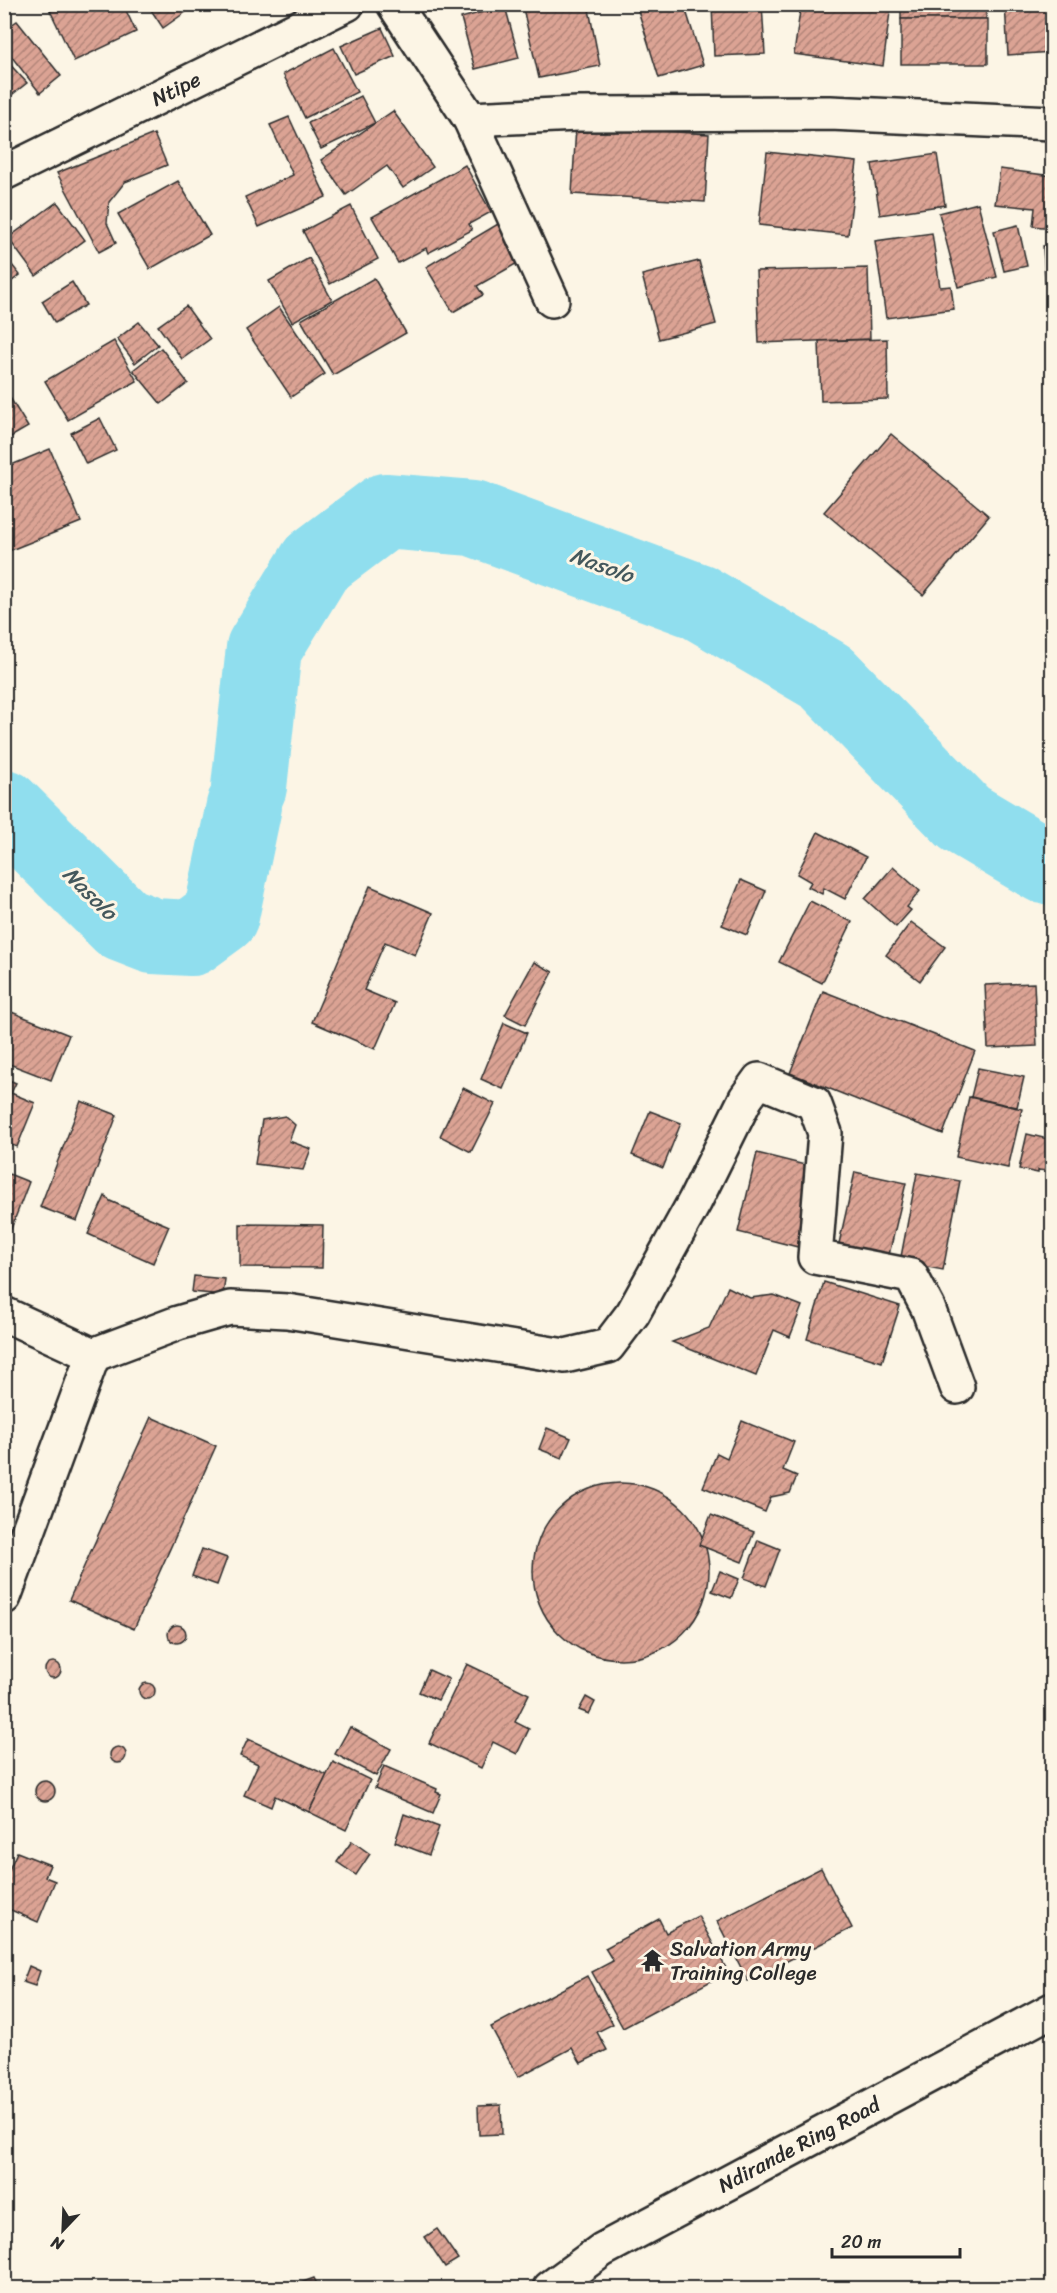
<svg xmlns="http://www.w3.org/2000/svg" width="1057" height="2293" font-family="Sriracha,sans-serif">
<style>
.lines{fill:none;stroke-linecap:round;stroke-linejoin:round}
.river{stroke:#90deee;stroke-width:76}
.building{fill:url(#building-hatch);stroke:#2b2b2b;stroke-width:1.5}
.minor-casing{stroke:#2b2b2b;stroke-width:38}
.tertiary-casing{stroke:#2b2b2b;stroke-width:38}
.minor{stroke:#fcf5e5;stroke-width:33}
.tertiary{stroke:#fcf5e5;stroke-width:33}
.labels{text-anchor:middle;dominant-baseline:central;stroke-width:6;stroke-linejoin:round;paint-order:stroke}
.street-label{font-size:21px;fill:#2b2b2b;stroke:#fcf5e5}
.poi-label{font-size:21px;fill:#2b2b2b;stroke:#fcf5e5;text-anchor:start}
.water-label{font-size:22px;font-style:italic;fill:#44585c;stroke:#fcf5e5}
</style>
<defs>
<pattern id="building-hatch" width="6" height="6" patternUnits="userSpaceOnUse" patternTransform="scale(1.5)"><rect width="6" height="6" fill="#dba394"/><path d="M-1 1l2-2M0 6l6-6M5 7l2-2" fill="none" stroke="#b28579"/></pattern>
</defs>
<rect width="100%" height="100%" fill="#fcf5e5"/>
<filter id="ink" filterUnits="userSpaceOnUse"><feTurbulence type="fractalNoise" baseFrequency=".0167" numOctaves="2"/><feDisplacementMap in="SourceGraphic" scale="12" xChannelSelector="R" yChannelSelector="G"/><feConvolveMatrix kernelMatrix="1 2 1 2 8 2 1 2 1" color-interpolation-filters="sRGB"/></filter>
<g filter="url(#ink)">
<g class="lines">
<!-- river -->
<g class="river">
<polyline points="249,787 264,648 316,563 385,511 473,518 697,601 827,677 964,818 1045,866 1052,868"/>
<polyline points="4,807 122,924 153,936 191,938 221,916 244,806"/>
</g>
</g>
<!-- building -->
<g class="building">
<polygon points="47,4 123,4 136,32 74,61"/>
<polygon points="147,4 197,4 163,28"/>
<polygon points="522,4 588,4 600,66 539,78"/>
<polygon points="646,4 684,4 703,65 659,78 637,7"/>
<polygon points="712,4 762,4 765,54 714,56"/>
<polygon points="801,4 891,4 883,66 794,54"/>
<rect x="901" y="4" width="85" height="15"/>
<polygon points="1005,4 1052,4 1052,52 1008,55"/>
<polygon points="505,6 519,58 475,69 461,18"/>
<rect x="901" y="19" width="87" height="45"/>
<polygon points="17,21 61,76 40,93 4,47 4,30"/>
<polygon points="382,28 395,56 354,74 341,46"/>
<polygon points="334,48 357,92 305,118 283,74"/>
<polygon points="4,58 27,83 4,101"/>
<polygon points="361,96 375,123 321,149 308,123"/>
<polygon points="393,111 433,167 403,188 387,166 346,195 321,160"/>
<polygon points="289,117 326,197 259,227 245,197 293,175 270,125"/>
<polygon points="576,126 709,134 705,202 572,194"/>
<polygon points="154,134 167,165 125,182 109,202 107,223 116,243 99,252 57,173"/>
<polygon points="767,152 857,162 848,235 759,225"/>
<polygon points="937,154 945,205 880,215 872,164"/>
<polygon points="465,165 491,212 469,224 472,230 428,253 426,248 398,263 372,217"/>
<polygon points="1000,169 1052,176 1052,228 1033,226 1035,208 995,204"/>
<polygon points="178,181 210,235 150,269 118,214"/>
<polygon points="57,202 85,240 36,276 8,238"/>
<polygon points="978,203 997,277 958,287 939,213"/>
<polygon points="351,206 378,259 330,284 303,231"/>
<polygon points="498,224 521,261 477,286 483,295 453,312 426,267"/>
<polygon points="1018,225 1027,266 1004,271 994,231"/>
<polygon points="932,233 940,287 951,286 954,309 886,318 875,241"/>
<polygon points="1052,245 1052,295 1046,296 1043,246"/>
<polygon points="4,255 20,275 4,287"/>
<polygon points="309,258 332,300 292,322 269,281"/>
<polygon points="699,261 716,324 659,339 642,275"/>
<polygon points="868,268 870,339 759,343 756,271"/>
<polygon points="374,278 406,333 333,375 301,320"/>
<polygon points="72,282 86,305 55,323 42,301"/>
<polygon points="186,306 210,339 182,359 158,326"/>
<polygon points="279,307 325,374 291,397 246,330"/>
<polygon points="139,322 158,345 135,363 117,339"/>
<polygon points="887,339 888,399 821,401 819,341"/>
<polygon points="114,341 137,381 68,420 45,381"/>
<polygon points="161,348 188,383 161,404 133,370"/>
<polygon points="4,388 28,427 4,441"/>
<polygon points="100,418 116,450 86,464 71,433"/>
<polygon points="891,434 989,516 923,595 824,512"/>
<polygon points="50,449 81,522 6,552 4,548 4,468"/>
<polygon points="818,832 866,857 845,899 824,888 822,894 808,887 811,882 797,874"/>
<polygon points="893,867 920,891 907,907 911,910 896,927 865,899"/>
<polygon points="741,880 766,891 747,935 722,925"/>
<polygon points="370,886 433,913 415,955 385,942 364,990 395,1003 375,1049 312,1022"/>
<polygon points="810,901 852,922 822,983 779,962"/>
<polygon points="911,922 945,947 920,981 886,955"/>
<polygon points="534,962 553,972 525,1025 505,1015"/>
<polygon points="1034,983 1037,1046 988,1048 985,985"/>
<polygon points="823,991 975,1051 943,1134 790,1073"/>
<polygon points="4,1009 69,1035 51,1080 4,1062"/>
<polygon points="504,1023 527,1033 503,1089 481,1079"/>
<polygon points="978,1068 1024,1077 1017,1107 971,1097"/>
<polygon points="4,1078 16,1083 11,1093 35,1103 17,1147 4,1142"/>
<polygon points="463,1088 495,1104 471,1152 440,1136"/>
<polygon points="969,1097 1022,1109 1008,1168 956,1157"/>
<polygon points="81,1101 117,1115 77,1221 40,1207"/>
<polygon points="650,1111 681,1123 663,1168 632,1155"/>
<polygon points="285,1116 295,1125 289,1141 311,1149 303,1170 255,1164 262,1120"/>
<polygon points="1027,1134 1052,1140 1048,1171 1038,1170 1038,1173 1019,1169"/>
<polygon points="757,1153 817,1168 798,1247 738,1232"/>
<polygon points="4,1172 29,1182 9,1234 4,1232"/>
<polygon points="855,1172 906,1183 888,1259 838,1248"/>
<polygon points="917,1173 960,1181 943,1270 900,1262"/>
<polygon points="105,1196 110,1201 169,1226 153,1263 88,1234"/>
<polygon points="240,1224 323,1225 322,1268 240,1267"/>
<polygon points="194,1276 225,1279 223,1295 192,1292"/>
<polygon points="824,1282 900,1306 882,1362 807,1339"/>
<polygon points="728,1287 750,1298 774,1295 802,1306 790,1337 774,1330 756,1376 672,1342 709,1328"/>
<polygon points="151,1417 216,1446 134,1629 69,1600"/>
<polygon points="742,1421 794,1442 783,1470 797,1476 790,1493 771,1497 765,1512 703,1487 717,1453 727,1458"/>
<polygon points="547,1428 571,1438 562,1458 539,1449"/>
<circle cx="621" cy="1571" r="88"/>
<polygon points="711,1515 754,1532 742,1562 699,1545"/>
<polygon points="758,1540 780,1549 766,1586 744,1578"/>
<polygon points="202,1549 227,1558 217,1585 192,1576"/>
<polygon points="720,1571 739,1579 731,1598 712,1591"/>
<circle cx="177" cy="1634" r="9"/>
<circle cx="53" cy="1670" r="8"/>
<polygon points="467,1664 529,1694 515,1722 529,1729 517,1754 493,1742 481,1768 429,1743"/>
<polygon points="429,1670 449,1679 438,1700 419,1692"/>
<circle cx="147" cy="1691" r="8"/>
<polygon points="586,1697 595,1702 589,1714 579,1710"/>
<polygon points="350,1727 391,1749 376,1776 335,1754"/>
<polygon points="248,1739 327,1775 309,1812 275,1796 271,1807 244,1795 258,1764 240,1756"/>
<circle cx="118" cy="1755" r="8"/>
<polygon points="333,1762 370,1780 346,1830 309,1812"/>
<polygon points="384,1766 437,1789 436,1792 441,1794 433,1813 375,1788"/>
<circle cx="45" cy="1791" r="10"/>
<polygon points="404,1814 439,1827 429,1855 395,1842"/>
<polygon points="352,1841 370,1854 356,1875 337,1862"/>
<polygon points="17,1852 50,1865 45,1877 55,1881 38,1922 4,1907 4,1881"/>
<polygon points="821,1868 852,1928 748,1981 717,1921"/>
<polygon points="698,1916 728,1972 623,2028 592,1972 613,1961 605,1948 659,1919 666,1933"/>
<polygon points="29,1966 40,1971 35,1986 23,1982"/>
<polygon points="587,1976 613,2024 597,2032 607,2050 581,2063 572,2048 518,2077 491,2027"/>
<polygon points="501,2105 502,2134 479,2135 478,2106"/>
<polygon points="437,2229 458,2259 445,2267 425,2237"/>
<polygon points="314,2278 319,2288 287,2288"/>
</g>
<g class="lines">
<defs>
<g id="minor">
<polyline points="394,4 470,119 552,300"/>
<polyline points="470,119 578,114 830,113 1052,123"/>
<polyline points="4,173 347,4"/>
<polyline points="4,1314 93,1355 178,1323 230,1308 287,1311 565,1356 608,1346 633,1313 695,1201 746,1098 759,1080 814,1103 825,1133 815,1257 911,1276 928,1308 957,1387"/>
<polyline points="4,1597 93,1355"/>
</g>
<polyline id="tertiary" points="550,2288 602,2250 1052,2010"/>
</defs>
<!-- minor casing -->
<use href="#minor" class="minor-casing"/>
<!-- tertiary casing -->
<use href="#tertiary" class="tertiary-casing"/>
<!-- minor -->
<use href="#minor" class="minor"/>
<!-- tertiary -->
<use href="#tertiary" class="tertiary"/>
</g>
</g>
<!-- icons -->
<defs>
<symbol id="temple-bare" viewBox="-9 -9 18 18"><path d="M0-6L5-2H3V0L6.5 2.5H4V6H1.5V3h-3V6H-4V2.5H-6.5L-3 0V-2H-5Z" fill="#2b2b2b" stroke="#fcf5e5" stroke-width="2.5" paint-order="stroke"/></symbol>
</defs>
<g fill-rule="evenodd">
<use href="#temple-bare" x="636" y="1944" width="33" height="33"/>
</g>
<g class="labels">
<!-- street labels -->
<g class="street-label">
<text transform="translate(176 89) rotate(-26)">Ntipe</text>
<text transform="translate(799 2145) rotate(-28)">Ndirande Ring Road</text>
</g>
<!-- poi labels -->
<g class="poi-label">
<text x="670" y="1949">Salvation Army<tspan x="670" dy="24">Training College</tspan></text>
</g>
<!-- water labels -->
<g class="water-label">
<text transform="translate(602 565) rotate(20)">Nasolo</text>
<text transform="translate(90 893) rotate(45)">Nasolo</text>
</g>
</g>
<!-- margin -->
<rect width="1057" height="2293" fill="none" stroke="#fcf5e5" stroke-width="24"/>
<rect x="12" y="12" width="1033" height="2269" fill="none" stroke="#2b2b2b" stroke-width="2" filter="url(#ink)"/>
<!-- north arrow -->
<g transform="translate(63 2230) rotate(203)" stroke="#fcf5e5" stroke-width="4.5" paint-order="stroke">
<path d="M0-4.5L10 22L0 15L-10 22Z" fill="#2b2b2b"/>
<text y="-9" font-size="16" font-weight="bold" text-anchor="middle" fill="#2b2b2b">N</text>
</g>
<!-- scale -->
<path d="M832 2248v9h128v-9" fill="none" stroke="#2b2b2b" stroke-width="3"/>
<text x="841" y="2248" font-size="18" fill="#2b2b2b" stroke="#fcf5e5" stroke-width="4.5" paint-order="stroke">20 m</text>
</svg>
